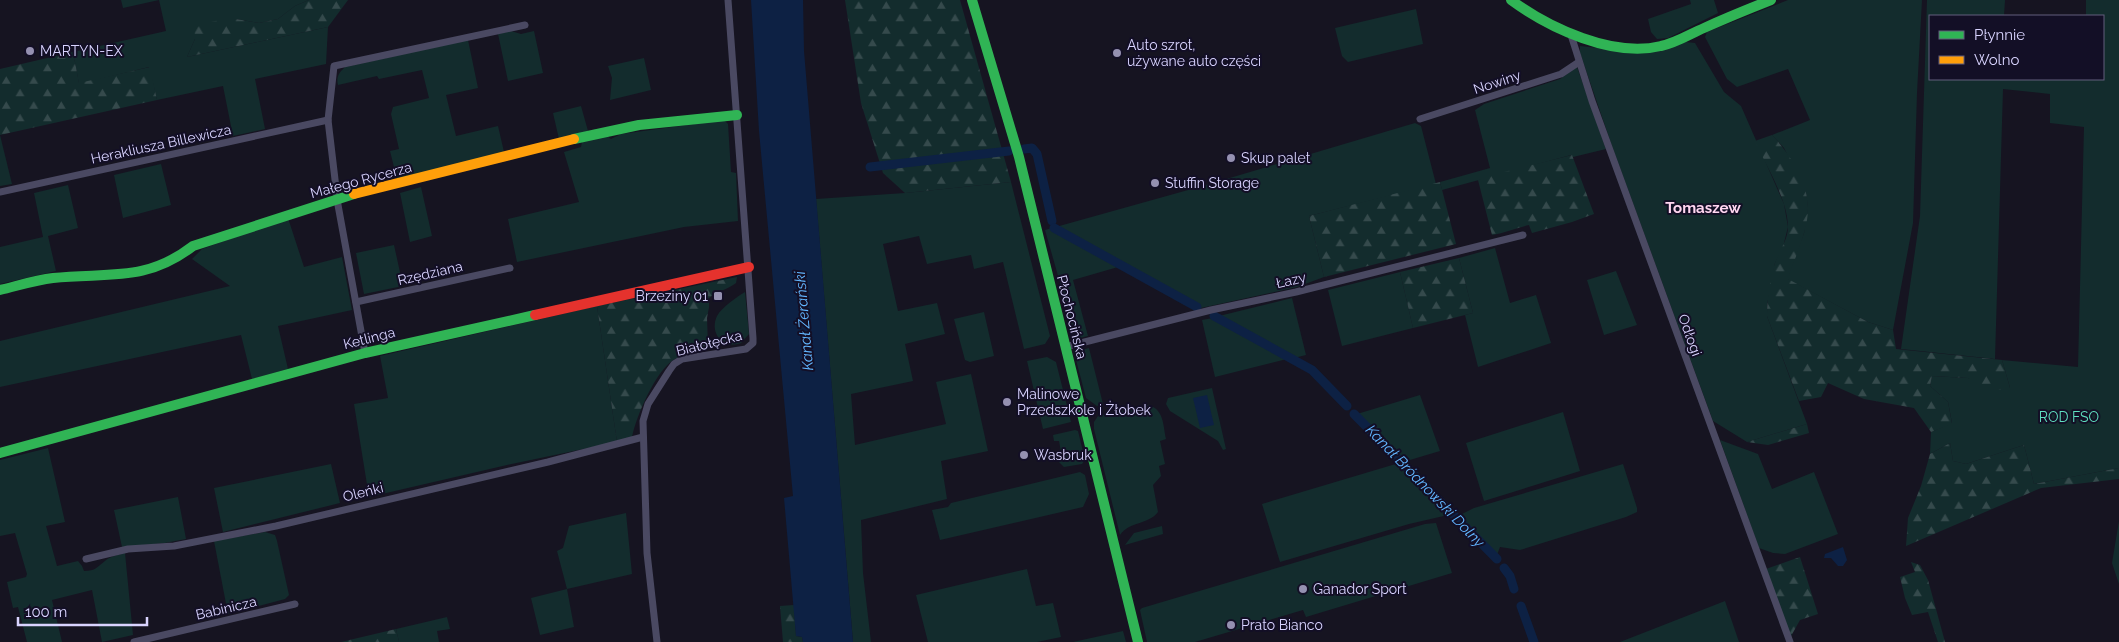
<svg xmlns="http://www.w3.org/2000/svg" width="2119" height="642" font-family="Raleway,sans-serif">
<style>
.green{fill:#132c2d}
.forest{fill:url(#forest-firs)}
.water{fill:#0d2144}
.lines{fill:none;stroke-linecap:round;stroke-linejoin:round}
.canal{stroke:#0d2144;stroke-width:9}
.street{stroke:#4a4962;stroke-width:7}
.fast{stroke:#30b455;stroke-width:10}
.slow{stroke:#ff9f0a;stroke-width:10}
.jam{stroke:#e5322d;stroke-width:10}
.poi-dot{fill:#9591b1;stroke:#130f26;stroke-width:2}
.labels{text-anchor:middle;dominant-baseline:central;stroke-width:4;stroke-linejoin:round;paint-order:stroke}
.poi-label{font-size:14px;fill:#d9d4ff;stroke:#130f26;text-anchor:start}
.street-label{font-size:14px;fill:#d9d4ff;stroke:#130f26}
.park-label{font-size:14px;fill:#5fe0c0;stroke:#130f26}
.neighbourhood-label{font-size:15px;font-weight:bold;fill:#ffd6f0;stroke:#130f26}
.water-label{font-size:15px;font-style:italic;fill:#62b6ff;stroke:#130f26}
</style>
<defs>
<pattern id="forest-firs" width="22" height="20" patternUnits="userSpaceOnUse" patternTransform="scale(1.25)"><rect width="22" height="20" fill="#132c2d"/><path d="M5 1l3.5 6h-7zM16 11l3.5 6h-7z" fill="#354a4c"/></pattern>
</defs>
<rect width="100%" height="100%" fill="#161421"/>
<!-- green -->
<g class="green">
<polygon points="121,0 309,0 295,6 278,19 259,23 236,19 195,39 187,57 328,27 326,64 255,79 265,129 233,136 223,86 157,100 149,67 79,84 73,52 166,31 159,0 123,8"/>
<polygon points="1690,0 1714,0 1718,13 1668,38 1657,39 1651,32 1648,19 1691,4"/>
<polygon points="1788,0 1922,0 1917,93 1913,223 1893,330 1868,322 1787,279 1804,233 1808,208 1806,193 1784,148 1772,135 1810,120 1788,69 1737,87 1727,79 1705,37 1707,32"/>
<polygon points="1927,0 2005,0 2004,16 1930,16 1930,79 2103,79 2103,16 2086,16 2086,0 2119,0 2119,468 2034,484 2024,445 1966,464 1953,461 1950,443 1930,454 1931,432 1952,423 1948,402 1930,386 1932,376 1968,378 2010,388 2002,360 2078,367 2084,127 2050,123 2050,94 2003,89 1995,359 1901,349 1920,216"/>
<polygon points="1416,9 1423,44 1348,62 1342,56 1335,28"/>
<polygon points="511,31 521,34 534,31 543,73 508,81 498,34"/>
<path d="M468 40 478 88 446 95 456 136 498 126 504 152 397 179 390 151 399 149 391 114 393 107 429 98 422 70 379 79 377 76 338 85C336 76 339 73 345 67Z"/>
<polygon points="1686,42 1695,43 1724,92 1741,106 1784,204 1788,227 1783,247 1775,263 1767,305 1767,316 1807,424 1747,442 1713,421 1612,146 1580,53 1580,46 1635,52"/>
<polygon points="644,58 651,90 610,100 612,78 608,66"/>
<polygon points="1577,67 1606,149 1573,157 1571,155 1442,190 1440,182 1490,168 1475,110 1484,104 1560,79"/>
<polygon points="581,106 588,131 559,139 553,113"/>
<polygon points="724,120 728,124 731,172 736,173 738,221 684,227 517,262 508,219 579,202 564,152 581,147 582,142 607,136 611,139 621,134"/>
<polygon points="1415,123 1421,126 1436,184 1309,216 1324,277 1297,287 1201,308 1125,265 1073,280 1088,336 1076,339 1045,230 1206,185"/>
<polygon points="0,135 12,184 0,186"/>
<polygon points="161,164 171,205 123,218 114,175"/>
<polygon points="1011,182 1050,336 1045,344 1024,349 1003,262 974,269 971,255 927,264 919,236 883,244 898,311 937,303 945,334 905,344 913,381 851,394 855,445 946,424 936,382 971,374 988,451 941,461 947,499 861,520 863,573 871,642 853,642 816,199 905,193"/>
<polygon points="68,185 78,228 48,236 56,271 0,284 0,247 43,237 34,193"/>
<polygon points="421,187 432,236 410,242 400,193"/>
<polygon points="288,218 304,267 342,257 352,310 278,326 288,369 252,379 241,335 0,387 0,341 230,286 192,259 202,249"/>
<polygon points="394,245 403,286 364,294 356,253"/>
<polygon points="1495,248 1510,303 1536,295 1551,343 1478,367 1465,315 1473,313 1459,258"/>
<polygon points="1616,271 1637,325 1604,335 1587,280"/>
<polygon points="1400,272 1413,328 1342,346 1328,290"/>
<path d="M745 292 749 334 741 343C723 350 709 333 717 316 722 307 737 297 745 292Z"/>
<polygon points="1292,298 1306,355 1294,358 1288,355 1219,316"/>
<polygon points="597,306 617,442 507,465 369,497 354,404 388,398 380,356"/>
<polygon points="984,312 994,356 970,362 965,360 954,319"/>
<polygon points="1213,318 1283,356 1287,359 1215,377 1202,320"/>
<polygon points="1089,348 1103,404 1097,406 1086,398 1074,352"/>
<polygon points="1047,357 1056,362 1071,422 1043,429 1027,361"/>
<polygon points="1212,388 1226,449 1223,450 1218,441 1170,411 1166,404 1168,398"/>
<polygon points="1420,395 1440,451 1403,462 1357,414"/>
<path d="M1147 405C1164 408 1163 425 1166 439L1160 441 1165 464 1159 466 1161 476 1153 485 1158 512C1148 525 1130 521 1120 535L1094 429V422L1098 416Z"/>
<polygon points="1563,412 1580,471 1484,501 1466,443"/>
<polygon points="1075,430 1078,431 1085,460 1082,464 1064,467 1057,460 1062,457 1059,441 1054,441 1053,435"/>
<polygon points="1720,440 1758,454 1772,489 1814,472 1838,534 1785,554 1773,553 1759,548"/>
<path d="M48 448 65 522 46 526 57 566 78 561 82 566 84 571C96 571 97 567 105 561 110 556 119 555 125 553L133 635 102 642 92 590 52 600 62 642H27L18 607 13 608 7 582 26 577 27 574 15 533 0 536V460Z"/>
<polygon points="1399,463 1448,515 1409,524 1280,562 1262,504"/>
<polygon points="331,464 340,503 223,532 214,488"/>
<polygon points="1623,464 1637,508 1637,512 1626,517 1520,550 1500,547 1497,555 1458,516 1474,508"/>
<polygon points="1080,472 1085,475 1089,494 1083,507 940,540 932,510 948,507 951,503"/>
<polygon points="178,497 186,539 165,543 122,547 114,510"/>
<polygon points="626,513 632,574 567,589 574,627 540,635 531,598 567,589 557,551 563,548 569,526"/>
<polygon points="2119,521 2119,584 2112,563"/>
<polygon points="1436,523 1452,573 1306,617 1303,610 1195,642 1147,642 1140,610 1142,608 1425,524"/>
<polygon points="1162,526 1163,534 1125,545 1134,533"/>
<polygon points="265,532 275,535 277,541 289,595 285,599 228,614 214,541"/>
<polygon points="1027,569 1036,606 1053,603 1061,637 1037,642 928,642 916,595"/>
<polygon points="1725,601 1739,642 1620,642"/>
<polygon points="447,617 450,629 437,631 439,642 399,642 396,629"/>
<polygon points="1123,631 1126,642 1073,642"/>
</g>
<!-- forest -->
<g class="forest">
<polygon points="309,0 348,0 328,27 187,57 195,39 194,26 215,21 236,19 259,23 278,19 295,6"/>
<polygon points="845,0 960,0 1011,182 905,193 883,173 861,103"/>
<polygon points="73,52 79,83 150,67 157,100 0,135 0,69"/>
<path d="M1772 135C1789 153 1808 181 1808 208 1808 232 1795 256 1788 279L1868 322 1893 330 1896 349 2002 360 2010 388 1990 391 1968 378 1932 376 1930 386 1948 402 1952 424 1931 432 1914 408 1864 399 1828 383 1821 397 1799 401 1767 316C1767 299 1770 279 1775 263 1779 251 1788 240 1788 227 1788 200 1766 166 1755 141Z"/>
<path d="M1572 155 1594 214 1572 222 1532 233 1529 225C1516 228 1505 233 1492 235L1478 180 1492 175Z"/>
<polygon points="1440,182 1456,244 1324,277 1309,216"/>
<polygon points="1459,258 1473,313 1413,328 1400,272"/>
<path d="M737 277 736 283C727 290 717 291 709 298V307L707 318 708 347C698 353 686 353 675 359 656 369 636 417 632 437L617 442 597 306Z"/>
<polygon points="1807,424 1809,433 1768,445 1747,442"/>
<polygon points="1950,443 1953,461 1966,464 2024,445 2034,484 2119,468 2119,479 2041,488 1906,546 1908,518 1921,486 1930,454"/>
<polygon points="1800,557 1818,614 1800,620 1790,638 1766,569"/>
<polygon points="1911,562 1920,565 1928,580 1945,642 1938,642 1928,612 1912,615 1905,598 1900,577 1915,572"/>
<polygon points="794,605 796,636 802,637 803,642 783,642 780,606"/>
<polygon points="396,629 399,642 341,642"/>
</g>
<!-- water -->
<g class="water">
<polygon points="751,0 803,0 804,51 853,642 803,642 802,637 796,636 784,498 793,496 759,131"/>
<polygon points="1207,395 1214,425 1200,428 1193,398"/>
<polygon points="1843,547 1847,560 1843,566 1838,566 1831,558 1824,558 1825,554"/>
</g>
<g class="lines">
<!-- canal -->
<g class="canal">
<polyline points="1024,149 1032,148 1037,154 1052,221"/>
<polyline points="870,167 1009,151"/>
<polyline points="1054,228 1197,307"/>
<polyline points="1214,316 1312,370 1347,406"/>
<polyline points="1354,414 1497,559"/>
<polyline points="1504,568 1510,576 1514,589"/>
<polyline points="1521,606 1534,642"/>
</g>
<!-- street -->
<g class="street">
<polyline points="1571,35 1592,101 1790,642"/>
<polyline points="1420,119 1561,74 1579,62"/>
<polyline points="0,192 328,120"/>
<polyline points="356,302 510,268"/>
<polyline points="1065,347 1211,310 1296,292 1523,235"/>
<polyline points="365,353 338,205 328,120 334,66 525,25"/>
<polyline points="86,559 128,549 174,546 276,526 548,462 643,437"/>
<polyline points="134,642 295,604"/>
<polyline points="657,642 647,553 643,421 648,404 669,371 674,364 682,359 746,349 753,343 753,338 728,0"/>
</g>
<!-- fast -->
<g class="fast">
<polyline points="972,0 1019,157 1138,642"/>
<path d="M1511 0C1549 28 1613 58 1661 46 1676 43 1690 34 1704 28 1726 18 1748 9 1771 0"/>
<polyline points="574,139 639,125 737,115"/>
<path d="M0 290C17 286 35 280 53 278 107 272 145 283 193 246L354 194"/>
<polyline points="0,453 365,353 535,315"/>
</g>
<!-- slow -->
<polyline class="slow" points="354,194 574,139"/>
<!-- jam -->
<polyline class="jam" points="535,315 749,267"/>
</g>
<!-- markers -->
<g class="poi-dot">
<circle cx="30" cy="51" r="5"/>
<circle cx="1117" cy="53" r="5"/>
<circle cx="1231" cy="158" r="5"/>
<circle cx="1155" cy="183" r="5"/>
<rect x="713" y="291" width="10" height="10" rx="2.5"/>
<circle cx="1007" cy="402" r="5"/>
<circle cx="1024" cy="455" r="5"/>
<circle cx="1303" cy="589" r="5"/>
<circle cx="1231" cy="625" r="5"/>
</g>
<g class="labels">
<!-- poi labels -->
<g class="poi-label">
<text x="1127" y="45">Auto szrot,<tspan x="1127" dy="16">używane auto części</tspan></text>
<text x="40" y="51">MARTYN-EX</text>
<text x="1241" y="158">Skup palet</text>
<text x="1165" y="183">Stuffin Storage</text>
<text x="708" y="296" text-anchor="end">Brzeziny 01</text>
<text x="1017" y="394">Malinowe<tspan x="1017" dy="16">Przedszkole i Żłobek</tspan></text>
<text x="1034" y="455">Wasbruk</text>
<text x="1313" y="589">Ganador Sport</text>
<text x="1241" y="625">Prato Bianco</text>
</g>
<!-- street labels -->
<g class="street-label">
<text transform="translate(1497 82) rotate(-18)">Nowiny</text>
<text transform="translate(161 144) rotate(-12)">Herakliusza Billewicza</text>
<text transform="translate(361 180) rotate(-15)">Małego Rycerza</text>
<text transform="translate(430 273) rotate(-13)">Rzędziana</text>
<text transform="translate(1291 280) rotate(-13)">Łazy</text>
<text transform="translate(1072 317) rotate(76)">Płochocińska</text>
<text transform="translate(1690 335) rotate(70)">Odłogi</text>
<text transform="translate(369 338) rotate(-14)">Ketlinga</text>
<text transform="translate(709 343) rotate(-14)">Białołęcka</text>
<text transform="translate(363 492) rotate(-14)">Oleńki</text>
<text transform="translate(226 608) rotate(-13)">Babinicza</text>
</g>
<!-- park labels -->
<g class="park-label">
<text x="2069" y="417">ROD FSO</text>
</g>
<!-- neighbourhood labels -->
<g class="neighbourhood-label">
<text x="1703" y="208">Tomaszew</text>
</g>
<!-- water labels -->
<g class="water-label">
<text transform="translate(804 321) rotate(-95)">Kanał Żerański</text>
<text transform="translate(1425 486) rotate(46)">Kanał Bródnowski Dolny</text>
</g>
</g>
<!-- legend -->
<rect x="1929" y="15" width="175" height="65" fill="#130f26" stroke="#625e7d"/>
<rect x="1939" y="31" width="25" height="8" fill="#30b455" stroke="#625e7d"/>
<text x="1974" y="40" font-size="15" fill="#d9d4ff">Płynnie</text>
<rect x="1939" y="56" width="25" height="8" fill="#ff9f0a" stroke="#625e7d"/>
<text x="1974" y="65" font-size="15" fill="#d9d4ff">Wolno</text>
<!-- scale -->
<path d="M18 617v8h129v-8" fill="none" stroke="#d9d4ff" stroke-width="2.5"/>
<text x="25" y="617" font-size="15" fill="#d9d4ff" stroke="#130f26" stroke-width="4" paint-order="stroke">100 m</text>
</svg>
